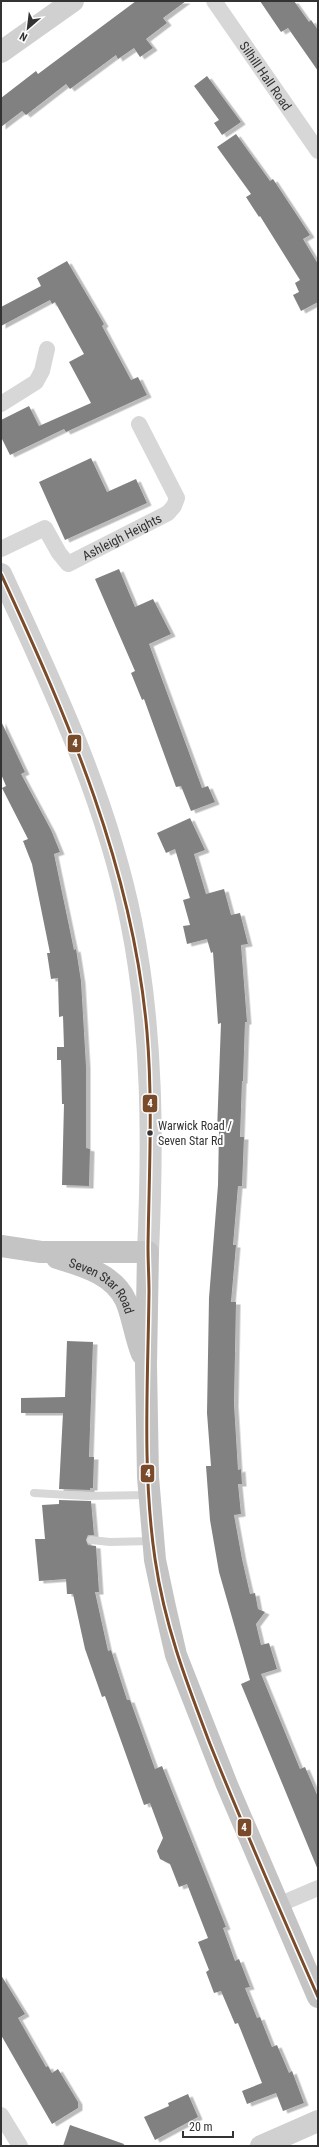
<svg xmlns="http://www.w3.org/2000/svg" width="319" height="2147" font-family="'Roboto Condensed',sans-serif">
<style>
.building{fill:#818181;filter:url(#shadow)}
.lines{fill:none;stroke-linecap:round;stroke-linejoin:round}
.lane{stroke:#d7d7d7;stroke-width:8}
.street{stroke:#d7d7d7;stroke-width:16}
.secondary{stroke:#d0d0d0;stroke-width:22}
.highway{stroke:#c4c4c4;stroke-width:22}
.bus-1-casing{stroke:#fff;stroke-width:6}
.bus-1{stroke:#7a4b2a;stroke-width:3}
.bus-dot{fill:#333;stroke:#fff;stroke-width:1.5}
.labels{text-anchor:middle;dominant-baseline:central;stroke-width:4;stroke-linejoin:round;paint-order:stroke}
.bus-label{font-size:12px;fill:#333;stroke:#fff;text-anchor:start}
.street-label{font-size:13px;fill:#333;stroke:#fff}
.line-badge{stroke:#fff;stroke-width:1.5}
.badge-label{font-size:11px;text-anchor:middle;font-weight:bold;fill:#fff}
</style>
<defs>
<filter id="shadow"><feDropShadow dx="4.5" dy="2.5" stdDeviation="0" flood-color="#0004"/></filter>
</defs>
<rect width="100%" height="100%" fill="#fff"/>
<!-- building -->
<g class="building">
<polygon points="136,1 186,1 163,18 167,23 146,39 153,48 140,57 134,48 118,59 116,55 70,89 66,84 26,115 22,111 1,127 1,98 36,71 38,74 50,65"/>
<polygon points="260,1 294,1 309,22 311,20 318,30 318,71 288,28 281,32"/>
<polygon points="207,76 241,122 222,135 214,123 219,120 194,86"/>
<polygon points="236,134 270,181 273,179 310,235 303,239 318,264 318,302 301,311 293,295 299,292 295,283 300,280 260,216 259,217 246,197 251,194 217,147"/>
<polygon points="67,261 104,324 102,326 131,380 138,377 147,395 66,432 64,429 10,455 1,437 1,420 29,406 39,426 91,403 69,362 84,354 55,302 52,304 50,300 1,326 1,307 41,286 37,278"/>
<polygon points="91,458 107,492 136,479 147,503 65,540 39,482"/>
<polygon points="119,569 135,607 153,599 171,634 149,644 202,788 208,786 215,802 191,811 181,786 176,787 144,699 142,700 131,673 135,671 95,579"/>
<polygon points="1,721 25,772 21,774 51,830 60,852 54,854 74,950 76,949 81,981 86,1066 86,1148 90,1149 89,1186 62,1185 64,1104 62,1104 61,1060 57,1060 57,1047 64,1047 63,1016 59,1017 58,978 51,979 47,953 50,953 32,864 23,841 28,839 2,788 6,786 1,774"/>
<polygon points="190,818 205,850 194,854 206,894 224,889 231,915 240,913 248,944 241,945 247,1022 245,1022 243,1081 242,1081 240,1137 244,1137 242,1186 238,1186 233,1245 236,1245 231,1302 236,1302 234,1404 238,1470 241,1469 242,1484 238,1484 241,1514 234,1515 242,1559 250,1594 255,1593 258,1609 265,1612 256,1624 261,1645 269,1643 277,1669 261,1674 300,1769 305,1767 318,1797 318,1870 241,1684 250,1680 219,1572 210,1520 206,1466 211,1466 207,1413 209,1298 218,1185 219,1131 217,1131 221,1023 218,1024 213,952 211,953 207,939 187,944 183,926 190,925 183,900 190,898 175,849 166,853 157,833"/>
<polygon points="67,1341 93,1342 89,1457 94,1457 93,1488 90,1488 90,1490 59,1489 63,1413 21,1413 21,1398 65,1397"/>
<polygon points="59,1500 91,1501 94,1535 88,1535 86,1540 88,1545 96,1546 99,1592 95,1592 108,1651 111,1650 127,1700 130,1700 155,1769 162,1766 226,1927 223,1928 235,1961 239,1959 250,1987 245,1988 257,2018 260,2017 272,2047 277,2045 289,2073 292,2071 304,2103 283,2111 276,2093 247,2104 242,2091 262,2083 238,2023 235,2024 221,1991 214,1993 206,1972 209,1970 198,1942 208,1938 187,1884 179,1887 170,1864 160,1859 157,1851 163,1838 150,1803 144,1805 105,1696 102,1697 85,1649 73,1594 67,1594 66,1579 39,1581 35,1539 45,1539 42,1505 59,1504"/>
<polygon points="1,1975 25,2014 18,2018 46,2067 48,2066 52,2073 58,2069 78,2102 78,2108 52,2124 1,2035"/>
<polygon points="188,2094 198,2117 155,2140 144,2117 169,2106 168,2103"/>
<polygon points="70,2125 124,2144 123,2146 63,2146"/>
</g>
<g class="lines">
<!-- lane -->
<g class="lane">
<polyline points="34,1493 87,1496 148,1495"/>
<polyline points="91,1540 110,1542 152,1541"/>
</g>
<!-- street -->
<g class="street">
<path id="s1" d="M214 1 318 151"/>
<polyline points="1,404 36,382 42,371 47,349"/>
<path id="s2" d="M1 549 45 528 59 553 68 564 168 513 174 506 177 498 139 424"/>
<polyline points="278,1905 318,1888"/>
<polyline points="1,2115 20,2146"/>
</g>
<!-- secondary -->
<g class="secondary">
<polyline points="1,52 73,1"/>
<path d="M1 574C53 686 107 800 131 921 153 1030 153 1142 148 1252"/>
<polyline points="261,2146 318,2121"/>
</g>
<!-- highway -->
<g class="highway">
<polyline points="1,1246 41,1252 148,1252 146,1365 148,1477 155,1560 165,1607 176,1655 227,1785 318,1997"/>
<path id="s3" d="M57 1258C83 1266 114 1274 126 1301 133 1318 135 1337 142 1354"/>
</g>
<defs>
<path id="bus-1" d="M1 574C69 721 133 869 147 1032 153 1104 149 1175 148 1247 148 1262 149 1277 149 1292 148 1381 142 1470 155 1559 165 1627 186 1681 210 1744 244 1829 281 1913 318 1997"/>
</defs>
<!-- bus-1 casing -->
<use href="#bus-1" class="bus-1-casing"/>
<!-- bus-1 -->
<use href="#bus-1" class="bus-1"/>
</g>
<!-- markers -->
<circle class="bus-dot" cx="150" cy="1133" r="3.5"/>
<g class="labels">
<!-- bus labels -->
<g class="bus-label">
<text x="158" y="1126">Warwick Road /<tspan x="158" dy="15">Seven Star Rd</tspan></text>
</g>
<!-- street labels -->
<g class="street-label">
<text stroke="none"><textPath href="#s1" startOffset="91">Silhill Hall Road</textPath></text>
<text stroke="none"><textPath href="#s2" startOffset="152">Ashleigh Heights</textPath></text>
<text stroke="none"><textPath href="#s3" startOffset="55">Seven Star Road</textPath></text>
</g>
</g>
<g class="line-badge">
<rect x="67" y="734" width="15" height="19" rx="4" fill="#7a4b2a"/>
<rect x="142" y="1094" width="16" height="19" rx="4" fill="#7a4b2a"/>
<rect x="140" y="1464" width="15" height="19" rx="4" fill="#7a4b2a"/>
<rect x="237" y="1818" width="15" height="19" rx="4" fill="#7a4b2a"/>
</g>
<g class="badge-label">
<text x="75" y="747">4</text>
<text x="150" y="1107">4</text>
<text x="148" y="1477">4</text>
<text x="244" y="1831">4</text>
</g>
<!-- border -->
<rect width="319" height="2147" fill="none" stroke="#333333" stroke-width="4"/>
<!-- north arrow -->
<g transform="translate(28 28) rotate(208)" stroke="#ffffff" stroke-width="3" paint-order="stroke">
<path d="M0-3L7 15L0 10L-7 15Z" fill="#333333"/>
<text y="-6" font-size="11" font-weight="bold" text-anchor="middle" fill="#333333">N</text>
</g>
<!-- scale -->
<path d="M183 2131v6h50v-6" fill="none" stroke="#333333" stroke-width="2"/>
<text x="189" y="2131" font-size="12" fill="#333333" stroke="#ffffff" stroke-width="3" paint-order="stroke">20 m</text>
</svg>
